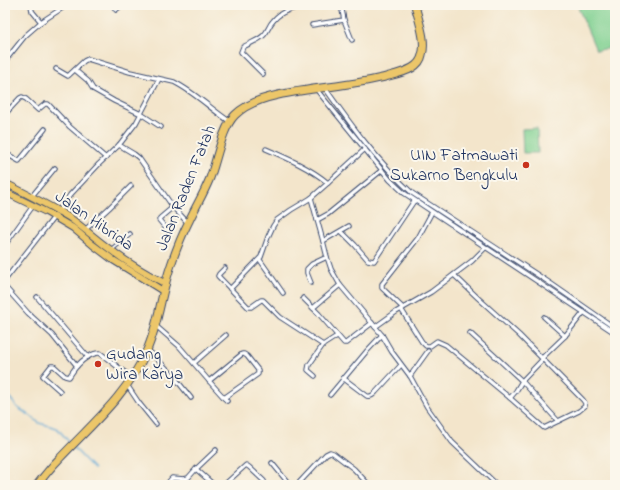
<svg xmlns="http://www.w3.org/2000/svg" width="620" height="490" font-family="'Indie Flower',sans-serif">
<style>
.green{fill:#7fd090;stroke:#4d8077}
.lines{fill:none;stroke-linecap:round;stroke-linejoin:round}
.stream{stroke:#59a4d1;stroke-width:1.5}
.street-casing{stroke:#3b4a6e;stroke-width:5.5}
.primary-casing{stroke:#3b4a6e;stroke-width:8}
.highway-casing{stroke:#3b4a6e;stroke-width:9}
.street{stroke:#fff;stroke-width:3.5}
.primary{stroke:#ecc669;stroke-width:6}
.highway{stroke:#ecc669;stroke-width:7}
.poi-dot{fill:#c8321e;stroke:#fbf7ec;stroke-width:1.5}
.labels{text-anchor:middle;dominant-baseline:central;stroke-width:4;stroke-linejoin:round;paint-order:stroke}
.poi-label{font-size:17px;fill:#1b2f5e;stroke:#fbf7ec;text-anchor:end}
.street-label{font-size:17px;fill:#1b2f5e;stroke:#fbf7ec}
</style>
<rect width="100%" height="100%" fill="#fbf7ec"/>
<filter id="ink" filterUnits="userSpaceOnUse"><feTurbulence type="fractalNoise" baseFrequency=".025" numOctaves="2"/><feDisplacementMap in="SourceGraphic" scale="8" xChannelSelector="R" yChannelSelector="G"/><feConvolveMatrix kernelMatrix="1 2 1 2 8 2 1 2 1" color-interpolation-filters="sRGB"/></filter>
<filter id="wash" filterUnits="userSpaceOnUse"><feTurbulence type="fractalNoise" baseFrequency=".012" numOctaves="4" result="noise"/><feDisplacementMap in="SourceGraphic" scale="16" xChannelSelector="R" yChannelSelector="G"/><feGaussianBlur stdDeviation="0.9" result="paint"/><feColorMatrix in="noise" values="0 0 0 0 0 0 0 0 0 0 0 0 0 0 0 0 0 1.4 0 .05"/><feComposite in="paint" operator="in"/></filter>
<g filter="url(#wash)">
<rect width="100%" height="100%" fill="#f3e5cb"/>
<!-- green -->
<g class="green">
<polygon points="577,5 615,5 615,48 596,50"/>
<polygon points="537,128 538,153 523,153 522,129"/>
</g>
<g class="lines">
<!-- stream -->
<g class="stream">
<polyline points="5,392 18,408 31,416 39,423 57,428 70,443"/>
<polyline points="74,448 94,469"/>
</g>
</g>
</g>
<g filter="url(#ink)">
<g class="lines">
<defs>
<g id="street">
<polyline points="31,5 32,11 41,22"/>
<polyline points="113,5 116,10 122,5"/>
<polyline points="344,20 352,40"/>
<polyline points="312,25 344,20 341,5"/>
<polyline points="5,61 25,36 41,22 67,5"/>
<path d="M56 69 68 76 84 61 88 59 130 72 174 82C194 92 211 109 229 121"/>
<polyline points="75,70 88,81 93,89 114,101 141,114 161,127"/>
<path d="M263 74 241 52 243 47C250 43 258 41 264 35 268 31 269 25 273 21 283 8 300 7 316 5"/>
<path d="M325 88C351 125 378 162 412 193L550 283 615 328"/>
<polyline points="316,89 390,180 404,193 615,333"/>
<polyline points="5,114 20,98 22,97 26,99 38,110 39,109 45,104 48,104 70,127 106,158"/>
<polyline points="119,145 134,154 139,158 173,207 188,223"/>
<path d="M266 149C287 158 310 168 328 183L365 149"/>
<polyline points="5,153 19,161 45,129"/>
<polyline points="328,183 311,198 323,241 327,257 331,269 340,285 382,335 392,352 410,376 427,407 452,442 494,482"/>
<polyline points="32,196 55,168"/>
<polyline points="5,200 10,194"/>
<polyline points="58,212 70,195 99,164 119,145 136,123 159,79"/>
<polyline points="317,220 328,214 382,170"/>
<polyline points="86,229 109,208 131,186"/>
<polyline points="341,231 355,245 368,260 374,261 414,201"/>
<polyline points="170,233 159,220 160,218 173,207"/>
<polyline points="323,241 349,226"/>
<polyline points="5,245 33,206"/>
<polyline points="111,250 130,234"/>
<polyline points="260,260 283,293"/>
<polyline points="225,268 219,274 218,276 248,307 251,307 261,300 263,300 280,317 323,345"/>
<polyline points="5,280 54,217"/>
<polyline points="311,283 307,273 307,269 312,264 327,257"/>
<polyline points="5,287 28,313 52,335 77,366"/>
<polyline points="230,289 261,257 268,237 273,226 277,220 291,210 311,198"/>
<polyline points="37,297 88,357"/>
<polyline points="303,298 319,314 344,343 346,343 372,323"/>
<polyline points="313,308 340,285"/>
<polyline points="403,308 382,288 382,284 418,238 432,212"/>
<polyline points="401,309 422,342 426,346 430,346 437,341 446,345 510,398 544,428 546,427 579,411 585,406 585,403 583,400 519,335 478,298 454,275"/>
<polyline points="544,317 565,336"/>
<polyline points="156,326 179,346 209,381 227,401"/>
<polyline points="375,327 396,312 431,292 472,261 485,248"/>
<polyline points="470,333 522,381 558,421"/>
<polyline points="147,349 171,373 191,398"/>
<polyline points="542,358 565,336 584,312"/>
<polyline points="194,363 226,335"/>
<polyline points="315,376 308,370 309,365 323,345 337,336"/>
<polyline points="410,376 428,351"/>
<path d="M343 378 367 396C371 397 373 395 376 392L401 365"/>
<polyline points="209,381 242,354 244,354 247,356 258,370 258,374 224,398"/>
<polyline points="127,385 139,403 156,424"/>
<path d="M60 391 43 376 44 375 51 366H54L65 376 69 377C72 373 74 369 77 366 82 360 93 352 100 353L132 378"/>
<polyline points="330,395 366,352 382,335"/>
<polyline points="510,398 516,391 522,381 542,360"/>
<polyline points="272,463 290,485"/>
<polyline points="196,469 214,485"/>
<polyline points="166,485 172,478 184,479 188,478 196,469 216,450"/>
<polyline points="224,485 246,465 249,467 264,481 264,485"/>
<polyline points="297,485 326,454 330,452 333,453 354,469 369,485"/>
</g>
<g id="primary">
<path d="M5 183C27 194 49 205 70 218 84 228 97 240 111 250 128 263 147 274 166 284"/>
<polyline points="5,192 46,212 73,228 93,245 113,260 163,291"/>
</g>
<path id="highway" d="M37 485C44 476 51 467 59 459 91 425 128 394 147 350 159 323 161 293 171 265 176 250 182 235 189 221 196 206 204 193 210 178 217 160 222 128 235 115 246 104 264 98 278 95 315 87 353 86 389 76 397 74 405 72 412 68 417 65 421 61 422 55 427 41 418 19 415 5"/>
</defs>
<!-- street casing -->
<use href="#street" class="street-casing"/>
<!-- primary casing -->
<use href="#primary" class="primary-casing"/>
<!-- highway casing -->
<use href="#highway" class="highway-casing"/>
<!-- street -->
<use href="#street" class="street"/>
<!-- primary -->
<use href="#primary" class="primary"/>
<!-- highway -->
<use href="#highway" class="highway"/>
</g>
</g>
<!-- markers -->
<g class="poi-dot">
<circle cx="526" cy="165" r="4"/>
<circle cx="98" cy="364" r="4"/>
</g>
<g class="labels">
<!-- poi labels -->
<g class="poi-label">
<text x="518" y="155">UIN Fatmawati<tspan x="518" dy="20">Sukarno Bengkulu</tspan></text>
<text x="106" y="354" text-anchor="start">Gudang<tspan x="106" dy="20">Wira Karya</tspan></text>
</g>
<!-- street labels -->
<g class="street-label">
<text transform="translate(186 188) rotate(-68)">Jalan Raden Fatah</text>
<text transform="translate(94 221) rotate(35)">Jalan Hibrida</text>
</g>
</g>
<!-- margin -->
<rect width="620" height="490" fill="none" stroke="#fbf7ec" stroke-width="20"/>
</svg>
